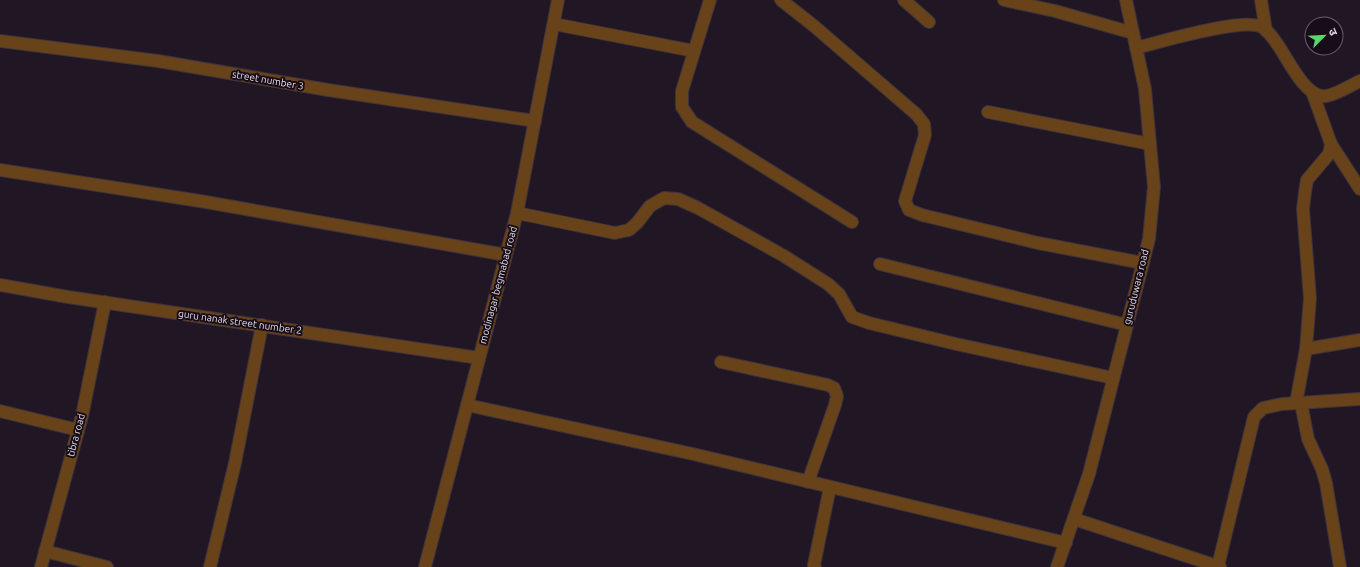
<svg xmlns="http://www.w3.org/2000/svg" width="1360" height="567" font-family="Ubuntu,'Noto Sans Devanagari',sans-serif">
<style>
.lines{fill:none;stroke-linecap:round;stroke-linejoin:round}
.minor-casing{stroke:#3c323e;stroke-width:14}
.minor{stroke:#684219;stroke-width:12}
.labels{text-anchor:middle;dominant-baseline:central;stroke-width:4;stroke-linejoin:round;paint-order:stroke}
.street-label{font-size:10px;fill:#e3dce5;stroke:#170d19}
</style>
<rect width="100%" height="100%" fill="#211623"/>
<g class="lines">
<defs>
<g id="minor">
<polyline points="710,0 682,91 682,107 692,122 852,222"/>
<polyline points="781,0 814,26 916,114 924,124 925,135 905,201 909,210 922,215 1038,243 1143,263"/>
<polyline points="904,0 929,22"/>
<polyline points="1004,0 1055,11 1133,33"/>
<polyline points="1261,0 1266,31"/>
<polyline points="554,24 694,51"/>
<polyline points="0,41 158,61 328,90 535,121"/>
<path d="M1136 48C1160 42 1243 17 1262 27 1270 32 1275 41 1280 48 1289 62 1307 99 1326 96 1338 94 1349 86 1360 81"/>
<polyline points="988,112 1150,144"/>
<polyline points="1331,144 1360,189"/>
<polyline points="0,170 200,201 506,255"/>
<polyline points="517,213 615,233 629,230 637,223 650,206 664,198 678,199 698,208 784,256 828,284 839,294 852,317 869,323 956,344 1113,378"/>
<polyline points="880,264 1127,325"/>
<polyline points="0,285 68,297 479,358"/>
<polyline points="1306,349 1360,340"/>
<polyline points="721,362 828,385 834,388 837,396 835,405 808,482"/>
<polyline points="1296,403 1306,349 1310,298 1303,209 1305,192 1307,180 1329,154 1331,144 1313,94"/>
<polyline points="1301,403 1308,439 1322,469 1326,483 1340,567"/>
<polyline points="467,405 693,454 1066,543"/>
<polyline points="0,411 78,430"/>
<polyline points="1074,519 1220,567"/>
<polyline points="45,551 107,567"/>
<polyline points="1218,566 1254,417 1263,408 1282,404 1360,399"/>
<polyline points="41,567 82,416 105,302"/>
<polyline points="210,567 235,463 262,325"/>
<polyline points="425,567 517,213 558,0"/>
<polyline points="815,567 814,565 830,487"/>
<polyline points="1057,567 1089,474 1149,239 1154,187 1150,144 1145,89 1126,0"/>
</g>
</defs>
<!-- minor casing -->
<use href="#minor" class="minor-casing"/>
<!-- minor -->
<use href="#minor" class="minor"/>
</g>
<g class="labels">
<!-- street labels -->
<g class="street-label">
<text transform="translate(268 80) rotate(10)">street number 3</text>
<text transform="translate(498 285) rotate(-75)">modinagar begmabad road</text>
<text transform="translate(1136 287) rotate(-76)">guruduwara road</text>
<text transform="translate(240 322) rotate(8)">guru nanak street number 2</text>
<text transform="translate(76 435) rotate(-75)">tibra road</text>
</g>
</g>
<!-- north arrow -->
<g transform="translate(1324 36) rotate(66)"><circle r="19" fill="#170d19" stroke="#69606b"/>
<path d="M0-3L7 15L0 10L-7 15Z" fill="#5bd56e"/>
<text y="-6" font-size="11" font-weight="bold" text-anchor="middle" fill="#e3dce5">उ</text>
</g>
</svg>
